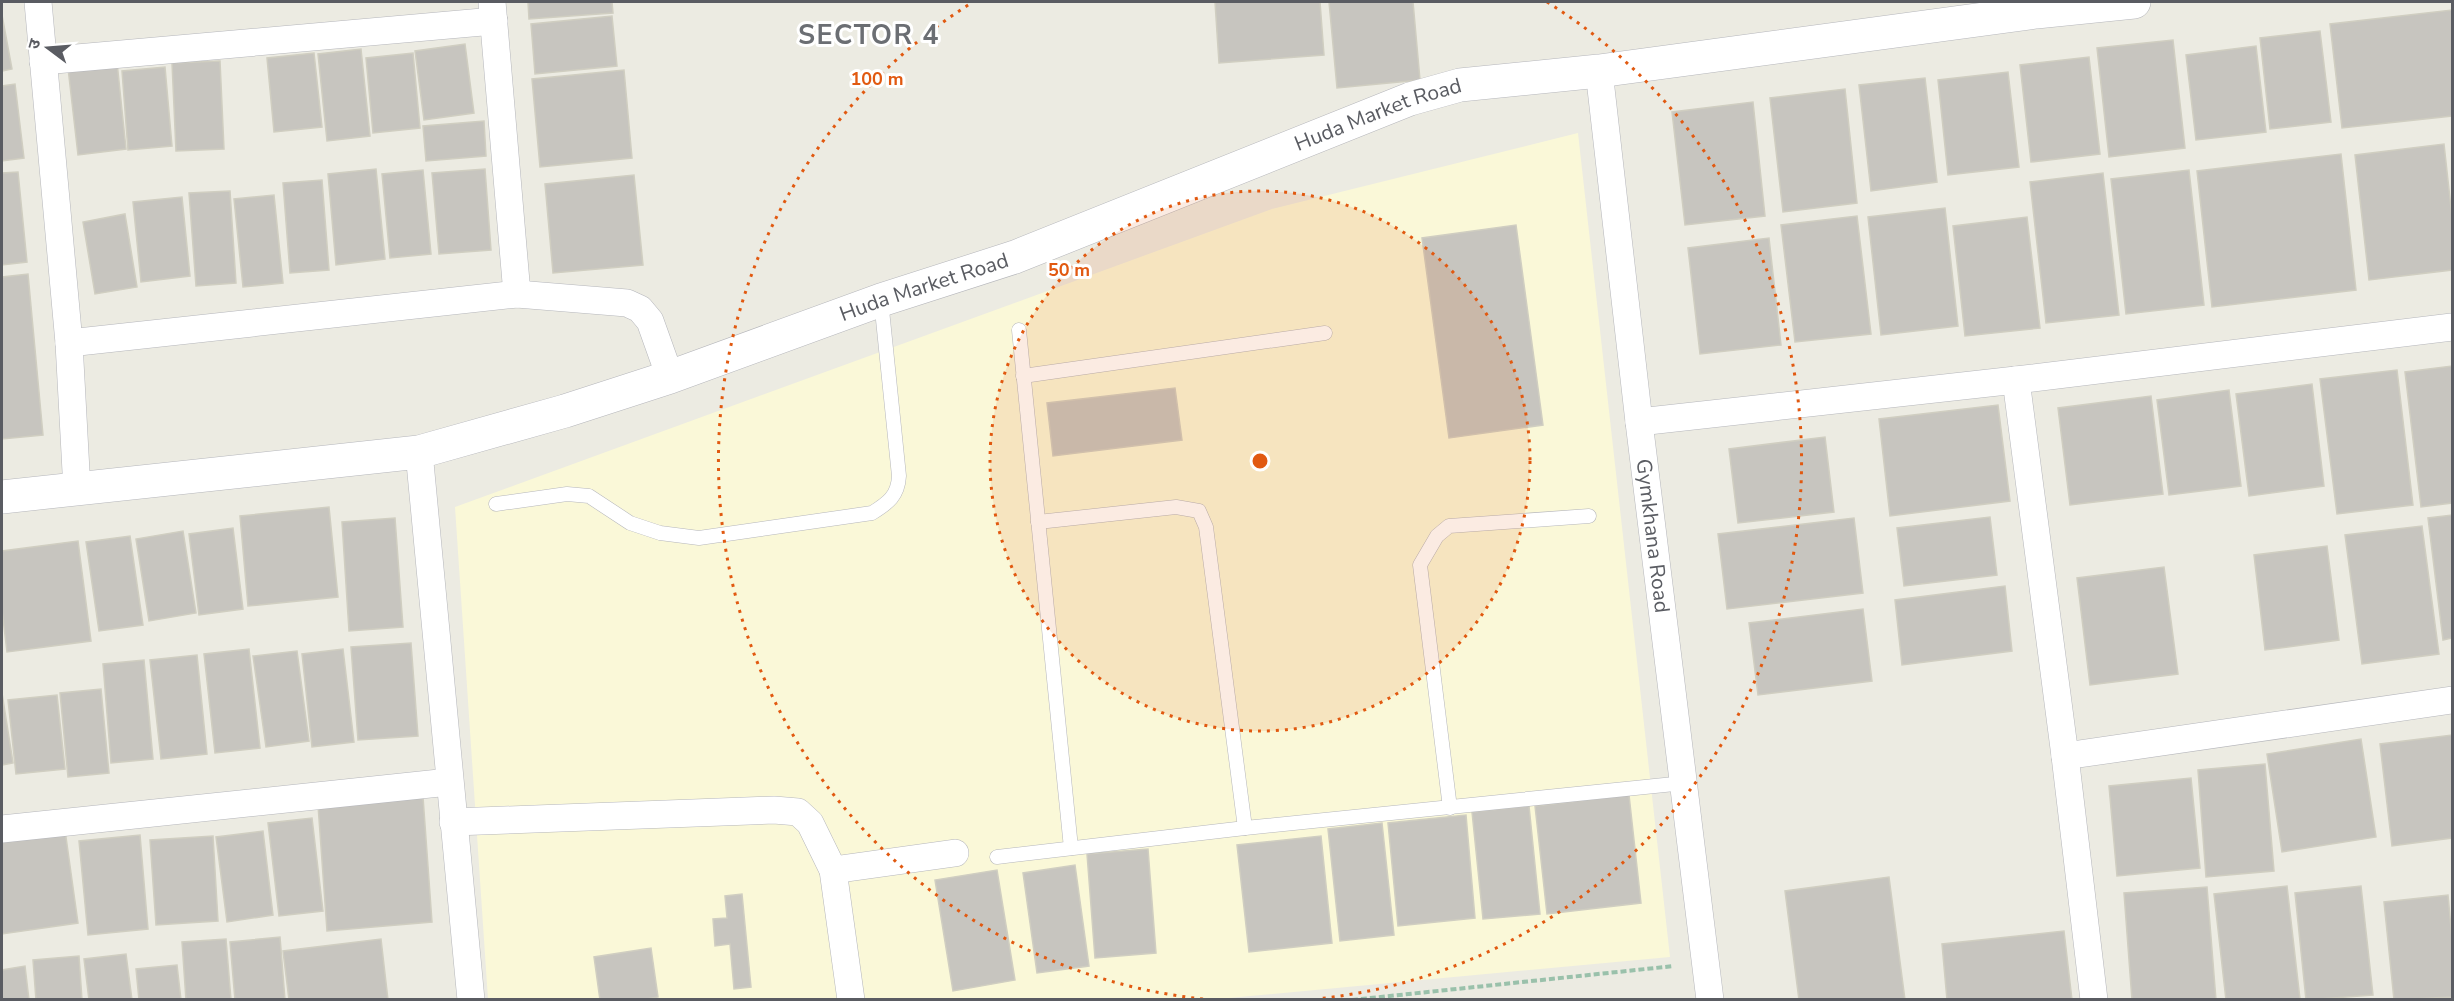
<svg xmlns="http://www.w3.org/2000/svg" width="2454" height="1001" font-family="'Nunito Sans','Noto Sans Devanagari',sans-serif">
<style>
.commercial{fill:#faf8d8}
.building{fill:#c7c5bf;stroke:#d0cec1;stroke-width:1.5}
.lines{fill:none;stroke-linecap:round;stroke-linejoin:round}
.service-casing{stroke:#b5b6bb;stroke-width:15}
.minor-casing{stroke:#b5b6bb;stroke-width:28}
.tertiary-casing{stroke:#b5b6bb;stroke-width:34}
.path{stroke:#9ac1ab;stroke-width:4;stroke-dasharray:6 3;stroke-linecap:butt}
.service{stroke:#fff;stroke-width:14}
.minor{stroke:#fff;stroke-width:27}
.tertiary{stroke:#fff;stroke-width:33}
.ring{fill:none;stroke:#e15910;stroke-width:3;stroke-dasharray:3 6}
.labels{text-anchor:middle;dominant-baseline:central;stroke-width:6;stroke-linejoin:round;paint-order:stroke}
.street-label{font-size:21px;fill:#5a5c62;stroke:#fff}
.district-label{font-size:27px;font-weight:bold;letter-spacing:1.5px;fill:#6b6e73;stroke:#fff}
.centre{fill:#e15910;stroke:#fff;stroke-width:3}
.ring-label{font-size:18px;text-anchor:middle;font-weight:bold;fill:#e15910;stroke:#fff;stroke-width:6;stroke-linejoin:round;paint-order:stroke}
</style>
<rect width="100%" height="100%" fill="#ecebe2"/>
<!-- commercial -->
<polygon class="commercial" points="1578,133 1670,957 1207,1000 488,999 455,507 1272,209"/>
<!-- building -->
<g class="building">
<polygon points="528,2 612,2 613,13 529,19"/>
<polygon points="1215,2 1320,2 1324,55 1219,63"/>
<polygon points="1329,2 1413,2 1420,80 1337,88"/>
<polygon points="2452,10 2452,116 2342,128 2330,24"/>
<polygon points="2,15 12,69 2,71"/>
<polygon points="612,16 617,66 535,74 531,24"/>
<polygon points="2320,31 2331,122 2270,129 2260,38"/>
<polygon points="2173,40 2185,148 2109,157 2097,48"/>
<polygon points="465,44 474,113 424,120 415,51"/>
<polygon points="2256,46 2266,132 2196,140 2186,55"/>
<polygon points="361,49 370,136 327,141 318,54"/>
<polygon points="314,53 322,127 274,132 267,58"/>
<polygon points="413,53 420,128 373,133 366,58"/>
<polygon points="2089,57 2100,154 2031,162 2020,65"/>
<polygon points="220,61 224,149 176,151 172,63"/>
<polygon points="117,62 126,149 78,155 68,68"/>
<polygon points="165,67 172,146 128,150 122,71"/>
<polygon points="624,70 632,158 540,167 532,79"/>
<polygon points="2008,72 2019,167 1948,175 1938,80"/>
<polygon points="1925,78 1937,182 1871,191 1859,85"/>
<polygon points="15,84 24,158 2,161 2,86"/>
<polygon points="1845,89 1857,203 1783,212 1770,98"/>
<polygon points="1753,102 1765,216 1685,225 1672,112"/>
<polygon points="484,121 486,156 426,161 423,126"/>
<polygon points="2444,144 2452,217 2452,270 2369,280 2355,155"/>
<polygon points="2341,154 2356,290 2212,307 2197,171"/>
<polygon points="376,169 385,259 336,265 328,174"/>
<polygon points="485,169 491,250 439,254 432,173"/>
<polygon points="423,170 431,254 390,258 382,174"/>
<polygon points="2189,170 2204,305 2126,314 2111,179"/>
<polygon points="18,172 27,262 2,265 2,173"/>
<polygon points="2103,173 2119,315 2046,323 2030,182"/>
<polygon points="634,175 643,265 553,273 545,184"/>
<polygon points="322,180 329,270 290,273 283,183"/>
<polygon points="230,191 236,283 196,286 189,193"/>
<polygon points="274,195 283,283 243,287 234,199"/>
<polygon points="182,197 190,276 141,282 133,202"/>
<polygon points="1945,208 1958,326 1881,335 1868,217"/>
<polygon points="125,214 137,287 95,294 83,222"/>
<polygon points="1857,216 1871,334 1795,342 1781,225"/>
<polygon points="2027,217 2040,328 1965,336 1953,226"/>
<polygon points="1516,225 1543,425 1449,438 1422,238"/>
<polygon points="1769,238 1781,345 1700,354 1688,248"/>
<polygon points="28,274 43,435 2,439 2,277"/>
<polygon points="2452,366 2452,503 2421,507 2405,372"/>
<polygon points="2397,370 2413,505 2337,514 2320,379"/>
<polygon points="2312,384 2324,486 2249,496 2236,394"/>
<polygon points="1175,388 1182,440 1053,456 1047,403"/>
<polygon points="2229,390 2241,486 2169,495 2157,400"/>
<polygon points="2151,396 2163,494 2070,505 2058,408"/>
<polygon points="1998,405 2010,501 1890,516 1879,419"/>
<polygon points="1825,437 1834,512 1738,523 1729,449"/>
<polygon points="329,507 338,597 248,606 240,516"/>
<polygon points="2452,515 2452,638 2443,640 2428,518"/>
<polygon points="1990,517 1997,575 1904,586 1897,528"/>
<polygon points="395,518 403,627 349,631 342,522"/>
<polygon points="1854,518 1863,593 1727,609 1718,534"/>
<polygon points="2422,526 2439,654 2362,664 2345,535"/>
<polygon points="233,528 243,609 199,615 189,534"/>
<polygon points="183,531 196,613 149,621 136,539"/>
<polygon points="130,536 143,625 99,631 86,542"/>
<polygon points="78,541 91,641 7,652 2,610 2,551"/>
<polygon points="2327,546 2339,640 2265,650 2254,555"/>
<polygon points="2164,567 2178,674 2090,685 2077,578"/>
<polygon points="2005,586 2012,651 1902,665 1895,600"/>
<polygon points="1863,609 1872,681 1758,695 1749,623"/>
<polygon points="411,643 418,736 358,740 351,647"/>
<polygon points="249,649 260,748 215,753 204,654"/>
<polygon points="343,649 354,742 312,747 302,654"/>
<polygon points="297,651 309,741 266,747 253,656"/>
<polygon points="197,655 207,754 161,759 150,660"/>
<polygon points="144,660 153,759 111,763 103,664"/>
<polygon points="101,689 109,773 68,777 60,693"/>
<polygon points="2,693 13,763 2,765"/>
<polygon points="57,695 65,769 16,774 8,700"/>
<polygon points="2452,735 2452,838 2392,846 2380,744"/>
<polygon points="2361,739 2376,837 2282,852 2267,754"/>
<polygon points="2265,764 2274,871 2206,877 2198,770"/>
<polygon points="2191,778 2200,868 2117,876 2109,786"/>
<polygon points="1629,795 1641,903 1547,914 1535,806"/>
<polygon points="423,797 432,922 327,931 318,805"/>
<polygon points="1529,806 1540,914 1483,919 1472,812"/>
<polygon points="1466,815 1475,918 1398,926 1388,823"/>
<polygon points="312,818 323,911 279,916 268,823"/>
<polygon points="1382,823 1394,935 1340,941 1328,829"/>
<polygon points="65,830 78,923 2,934 2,840"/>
<polygon points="263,831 273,915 227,922 216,837"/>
<polygon points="140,835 148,929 88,935 79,841"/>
<polygon points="213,836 218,921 156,925 150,840"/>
<polygon points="1321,836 1332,943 1249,952 1237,845"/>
<polygon points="1148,849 1156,953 1095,958 1087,854"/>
<polygon points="1075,865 1089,966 1037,973 1023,873"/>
<polygon points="997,870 1015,980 953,991 935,880"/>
<polygon points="1889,877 1905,1000 1799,1000 1785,891"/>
<polygon points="2287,886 2300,999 2226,1000 2214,894"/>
<polygon points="2361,886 2373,995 2306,1000 2295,893"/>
<polygon points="2207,887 2216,1000 2132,1000 2124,893"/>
<polygon points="742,894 751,987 734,989 730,944 715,946 713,919 727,918 725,896"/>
<polygon points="2448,895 2452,939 2452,997 2394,1000 2384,902"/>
<polygon points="2064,931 2072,1000 1947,1000 1942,944"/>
<polygon points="280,937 285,1000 235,1000 230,942"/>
<polygon points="226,939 231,1000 186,1000 182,942"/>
<polygon points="381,939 388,1000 289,1000 283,951"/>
<polygon points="651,948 658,997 641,1000 600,1000 594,957"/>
<polygon points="126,954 132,1000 89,1000 84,959"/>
<polygon points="79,956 82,1000 36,1000 33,960"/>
<polygon points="177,965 181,1000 139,1000 136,969"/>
<polygon points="25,966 29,1000 2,1000 2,970"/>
</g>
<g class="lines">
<defs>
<g id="service">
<polyline points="1019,330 1071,848"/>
<polyline points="1023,376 1325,333"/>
<path d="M496 504 567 494 589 496 630 523 660 533 699 538 872 513C888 503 898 496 899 476L881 300"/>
<polyline points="1038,522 1176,507 1199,511 1206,527 1245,828"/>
<polyline points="1450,808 1420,565 1437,536 1449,526 1589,516"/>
<polyline points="997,857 1245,828 1684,783"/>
</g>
<g id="minor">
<polyline points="38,2 69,343 77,490"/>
<polyline points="492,2 517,294"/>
<polyline points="43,61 494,21"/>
<path id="s1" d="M1599 71 1639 422 1710 1000"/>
<polyline points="69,343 517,294 627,303 640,309 650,321 670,377"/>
<polyline points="2016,380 2065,756 2094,1000"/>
<polyline points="1639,422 2016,380 2452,327"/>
<polyline points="419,452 471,1000"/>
<polyline points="2065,756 2452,700"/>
<polyline points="453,822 774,810 798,812 810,823 833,870 851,1000"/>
<polyline points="2,829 449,782"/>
<polyline points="833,870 955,853"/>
</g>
<g id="tertiary">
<path id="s2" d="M2 497 419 452 565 411 670 377 881 300 1015 257 1410 99 1460 85 1599 71 2036 12 2134 2"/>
</g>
</defs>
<!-- service casing -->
<use href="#service" class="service-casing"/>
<!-- minor casing -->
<use href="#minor" class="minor-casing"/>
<!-- tertiary casing -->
<use href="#tertiary" class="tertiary-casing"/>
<!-- path -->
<polyline class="path" points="1352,1000 1674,966"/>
<!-- service -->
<use href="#service" class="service"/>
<!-- minor -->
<use href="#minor" class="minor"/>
<!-- tertiary -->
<use href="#tertiary" class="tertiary"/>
</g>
<!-- distance rings -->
<circle cx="1260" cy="461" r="270" fill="#e15910" fill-opacity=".12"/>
<g class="ring">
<circle cx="1260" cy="461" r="270"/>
<path d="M1203 999A541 541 0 0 1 973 2M1547 2A541 541 0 0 1 1317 999"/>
</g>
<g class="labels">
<!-- street labels -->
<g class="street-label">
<text stroke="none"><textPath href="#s2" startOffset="1437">Huda Market Road</textPath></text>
<text stroke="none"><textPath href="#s2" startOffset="951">Huda Market Road</textPath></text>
<text stroke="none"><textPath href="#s1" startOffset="468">Gymkhana Road</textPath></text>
</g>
<!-- district labels -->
<g class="district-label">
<text x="869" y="35">SECTOR 4</text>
</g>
</g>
<circle cx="1260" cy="461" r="9" class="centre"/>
<g class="ring-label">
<text x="877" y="85">100 m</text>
<text x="1069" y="276">50 m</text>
</g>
<!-- border -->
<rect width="2454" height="1001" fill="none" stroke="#5a5c62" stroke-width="6"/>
<!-- north arrow -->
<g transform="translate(48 48) rotate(286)" stroke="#ffffff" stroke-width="4.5" paint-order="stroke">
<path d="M0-4.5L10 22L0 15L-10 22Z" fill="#5a5c62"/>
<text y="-9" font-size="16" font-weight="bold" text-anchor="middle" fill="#5a5c62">उ</text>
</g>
</svg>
